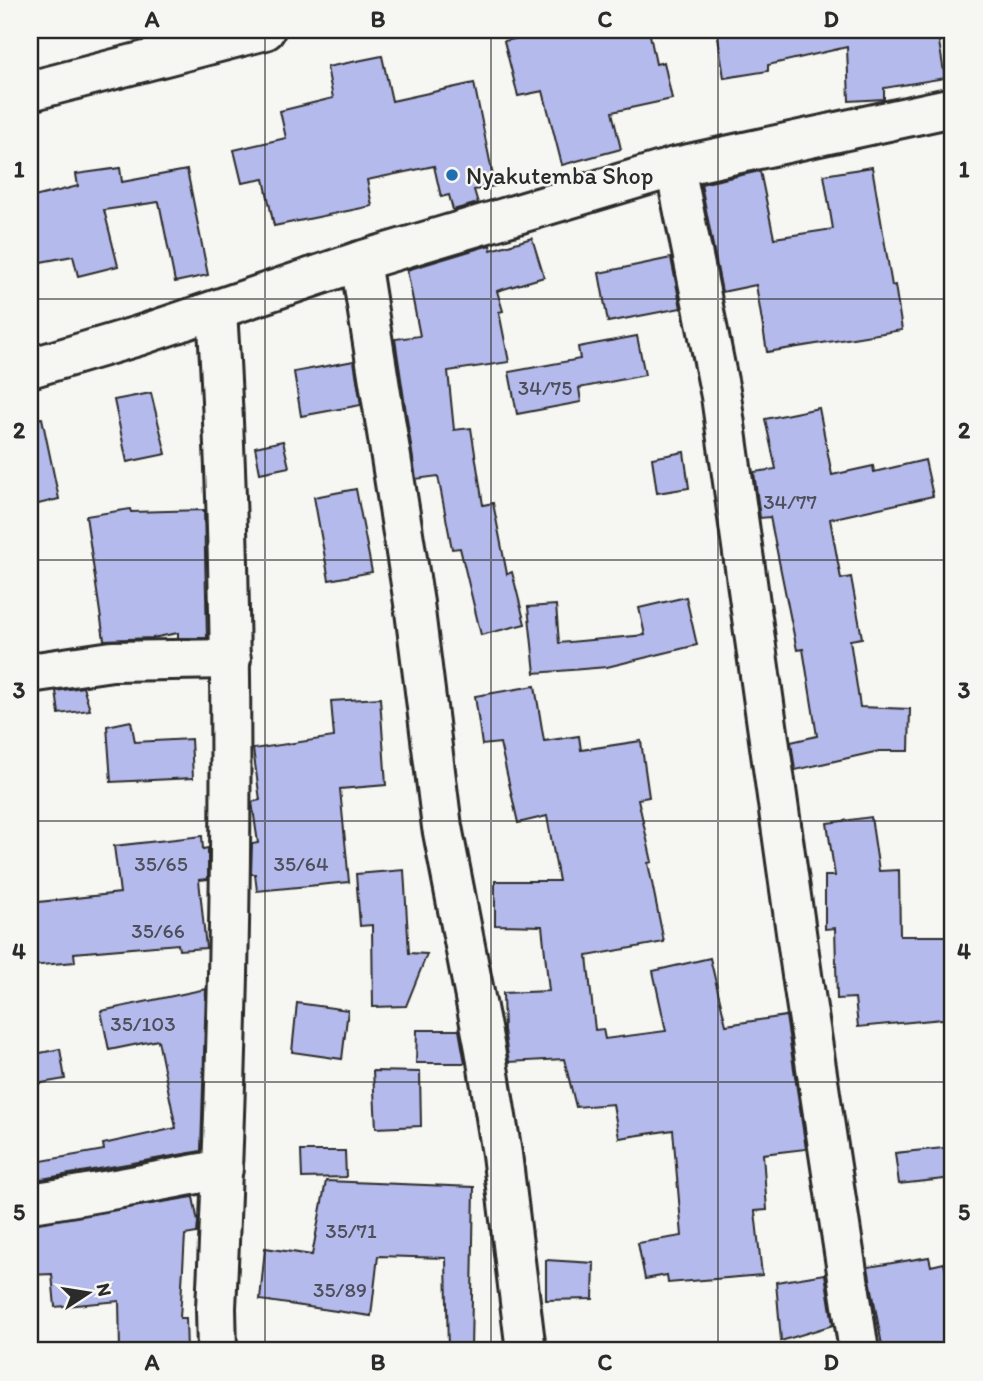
<svg xmlns="http://www.w3.org/2000/svg" width="983" height="1381" font-family="Itim,sans-serif">
<style>
.building{fill:#b4bbec;stroke:#2b2b2b;stroke-width:2}
.lines{fill:none;stroke-linecap:round;stroke-linejoin:round}
.street-casing{stroke:#2b2b2b;stroke-width:44}
.street{stroke:#f6f6f2;stroke-width:38}
.grid{fill:none;stroke:#2b2b2b;stroke-width:2;stroke-opacity:0.55}
.poi-dot{fill:#1f6fb2;stroke:#f6f6f2;stroke-width:2.5}
.labels{text-anchor:middle;dominant-baseline:central;stroke-width:5;stroke-linejoin:round;paint-order:stroke}
.number-label{font-size:21px;fill:#4d4f5b}
.poi-label{font-size:24px;fill:#2b2b2b;stroke:#f6f6f2;text-anchor:start}
.neatline{fill:none;stroke:#2b2b2b;stroke-width:2.5}
.grid-label{font-size:23px;text-anchor:middle;font-weight:bold;fill:#2b2b2b}
</style>
<rect width="100%" height="100%" fill="#f6f6f2"/>
<filter id="ink" filterUnits="userSpaceOnUse"><feTurbulence type="fractalNoise" baseFrequency=".0143" numOctaves="2"/><feDisplacementMap in="SourceGraphic" scale="14" xChannelSelector="R" yChannelSelector="G"/><feConvolveMatrix kernelMatrix="1 2 1 2 8 2 1 2 1" color-interpolation-filters="sRGB"/></filter>
<g filter="url(#ink)">
<!-- building -->
<g class="building">
<polygon points="545,30 649,30 656,64 664,62 672,99 612,112 621,149 562,165 543,91 518,96 504,41 546,33"/>
<polygon points="717,30 937,30 945,78 884,88 884,99 849,101 847,47 768,65 768,71 724,78"/>
<polygon points="382,56 392,101 474,83 495,186 474,190 478,203 453,210 449,195 441,197 434,166 367,180 372,206 274,226 264,179 242,183 234,150 286,138 280,111 333,98 327,67"/>
<polygon points="872,167 892,286 895,285 902,330 767,352 756,285 722,292 701,184 760,171 774,238 833,229 824,175"/>
<polygon points="120,168 122,182 187,170 208,275 175,282 159,202 104,210 118,266 78,276 73,256 30,264 30,198 78,186 76,174"/>
<polygon points="532,238 544,277 497,291 503,311 499,312 509,362 448,371 454,430 471,428 483,505 493,503 507,574 512,572 525,624 481,635 460,548 452,549 438,476 416,479 395,339 420,336 407,270 490,245 491,250"/>
<polygon points="671,258 681,308 608,322 599,273"/>
<polygon points="637,336 645,375 579,388 581,402 517,414 509,372 580,359 578,347"/>
<polygon points="354,361 361,405 301,416 294,372"/>
<polygon points="151,393 166,454 127,462 114,400"/>
<polygon points="819,408 832,475 873,466 874,472 925,460 933,496 830,519 841,579 851,577 862,638 850,640 860,707 910,709 909,751 879,751 795,770 791,742 817,736 803,649 797,650 770,517 760,518 754,472 776,469 765,419"/>
<polygon points="42,418 59,499 30,506 30,419"/>
<polygon points="283,441 289,467 260,473 255,447"/>
<polygon points="684,452 689,488 657,493 652,458"/>
<polygon points="356,489 372,572 329,580 314,497"/>
<polygon points="130,509 131,512 204,510 207,638 178,638 178,633 152,638 104,640 86,516"/>
<polygon points="686,597 697,645 607,667 535,673 528,607 556,605 559,643 645,635 639,608"/>
<polygon points="535,686 544,741 579,736 581,750 641,741 649,797 638,799 652,862 648,863 664,942 587,956 595,1030 603,1029 605,1039 666,1031 653,971 710,958 726,1025 786,1016 806,1149 763,1154 767,1210 755,1211 762,1275 668,1283 667,1275 645,1279 638,1243 682,1236 673,1130 619,1138 613,1104 576,1107 564,1059 509,1062 504,1030 503,993 549,991 542,926 495,925 495,881 559,881 547,816 518,823 500,743 482,745 475,696"/>
<polygon points="83,687 90,710 59,714 56,691"/>
<polygon points="380,698 386,785 340,789 349,882 257,891 255,874 251,874 252,844 258,843 252,802 260,800 253,749 334,737 331,701"/>
<polygon points="131,721 135,742 191,739 193,778 111,782 107,726"/>
<polygon points="871,817 879,871 899,870 900,936 953,936 953,1018 858,1027 855,998 837,999 835,928 825,929 825,876 835,876 827,823"/>
<polygon points="202,836 203,849 208,848 208,879 199,880 206,948 179,950 178,944 74,953 75,962 30,966 30,903 120,893 114,846"/>
<polygon points="404,870 409,953 427,954 406,1006 373,1007 372,925 360,926 356,874"/>
<polygon points="206,989 201,1151 30,1181 30,1163 104,1150 103,1144 176,1128 158,1040 109,1050 101,1011"/>
<polygon points="297,1003 348,1010 342,1059 292,1052"/>
<polygon points="417,1030 459,1030 465,1063 416,1063"/>
<polygon points="60,1049 65,1079 30,1085 30,1055"/>
<polygon points="373,1071 420,1072 421,1126 376,1128"/>
<polygon points="953,1147 953,1178 899,1184 895,1153"/>
<polygon points="301,1151 345,1151 346,1177 302,1178"/>
<polygon points="326,1181 474,1187 471,1351 448,1351 446,1258 378,1256 371,1316 260,1300 265,1248 312,1255"/>
<polygon points="193,1197 198,1222 197,1233 185,1235 180,1318 186,1318 187,1351 120,1351 119,1301 55,1307 52,1274 30,1275 30,1224"/>
<polygon points="929,1257 931,1266 944,1263 946,1271 953,1269 953,1351 883,1351 868,1267"/>
<polygon points="546,1260 594,1263 593,1299 546,1300"/>
<polygon points="825,1274 833,1325 781,1341 776,1282"/>
</g>
<g class="lines">
<defs>
<g id="street">
<polyline points="30,91 265,30"/>
<polyline points="675,167 721,396 802,975 859,1351"/>
<polyline points="360,261 414,603 442,827 485,1049 502,1154 526,1351"/>
<polyline points="30,368 138,336 360,261 675,167 953,107"/>
<polyline points="30,673 112,661 231,659"/>
<path d="M30 1203C95 1194 158 1181 223 1169"/>
<path d="M217 1351 216 1308C232 974 238 644 217 310"/>
</g>
</defs>
<!-- street casing -->
<use href="#street" class="street-casing"/>
<!-- street -->
<use href="#street" class="street"/>
</g>
</g>
<!-- grid -->
<path class="grid" d="M265 30V1351M491 30V1351M718 30V1351M30 299H953M30 560H953M30 821H953M30 1082H953"/>
<!-- markers -->
<circle class="poi-dot" cx="452" cy="175" r="7"/>
<g class="labels">
<!-- number labels -->
<g class="number-label">
<text x="545" y="387">34/75</text>
<text x="790" y="501">34/77</text>
<text x="161" y="863">35/65</text>
<text x="301" y="863">35/64</text>
<text x="158" y="930">35/66</text>
<text x="143" y="1023">35/103</text>
<text x="351" y="1230">35/71</text>
<text x="340" y="1289">35/89</text>
</g>
<!-- poi labels -->
<g class="poi-label">
<text x="466" y="175">Nyakutemba Shop</text>
</g>
</g>
<!-- margin -->
<rect width="983" height="1381" fill="none" stroke="#f6f6f2" stroke-width="77"/>
<!-- north arrow -->
<g transform="translate(88 1293) rotate(78)" stroke="#f6f6f2" stroke-width="5" paint-order="stroke">
<path d="M0-5L12 26L0 18L-12 26Z" fill="#2b2b2b"/>
<text y="-10" font-size="19" font-weight="bold" text-anchor="middle" fill="#2b2b2b">N</text>
</g>
<rect x="38" y="38" width="906" height="1304" class="neatline"/>
<g class="grid-label">
<text x="152" y="27">A</text>
<text x="378" y="27">B</text>
<text x="605" y="27">C</text>
<text x="831" y="27">D</text>
<text x="19" y="177">1</text>
<text x="964" y="177">1</text>
<text x="19" y="438">2</text>
<text x="964" y="438">2</text>
<text x="19" y="698">3</text>
<text x="964" y="698">3</text>
<text x="19" y="959">4</text>
<text x="964" y="959">4</text>
<text x="19" y="1220">5</text>
<text x="964" y="1220">5</text>
<text x="152" y="1370">A</text>
<text x="378" y="1370">B</text>
<text x="605" y="1370">C</text>
<text x="831" y="1370">D</text>
</g>
</svg>
